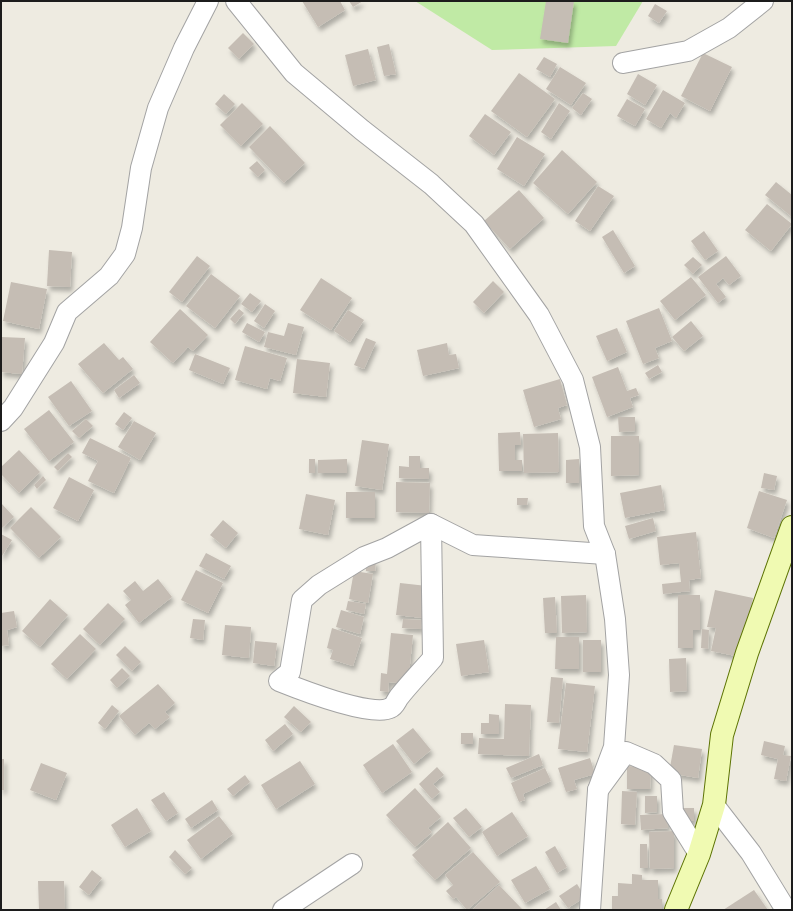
<svg xmlns="http://www.w3.org/2000/svg" width="793" height="911" font-family="'Roboto Condensed',sans-serif">
<style>
.grass{fill:#c0eaa5}
.building{fill:#c5bdb4;filter:url(#shadow)}
.lines{fill:none;stroke-linecap:round;stroke-linejoin:round}
.street-casing{stroke:#a3a3a3;stroke-width:22}
.secondary-casing{stroke:#5c7303;stroke-width:24}
.street{stroke:#fff;stroke-width:20}
.secondary{stroke:#f0fab2;stroke-width:22}
</style>
<defs>
<filter id="shadow"><feDropShadow dx="2.5" dy="4.5" stdDeviation="2" flood-color="#0004"/></filter>
</defs>
<rect width="100%" height="100%" fill="#eeebe1"/>
<!-- grass -->
<polygon class="grass" points="415,1 643,1 616,46 492,50"/>
<!-- building -->
<g class="building">
<polygon points="302,1 340,1 345,10 318,27"/>
<polygon points="349,1 363,1 353,7"/>
<polygon points="546,1 574,1 568,43 540,39"/>
<polygon points="655,4 667,11 659,23 648,16"/>
<polygon points="243,33 254,44 239,59 228,48"/>
<polygon points="389,44 396,74 384,76 377,47"/>
<polygon points="368,49 376,80 353,86 345,55"/>
<polygon points="703,53 732,67 710,111 681,96"/>
<polygon points="544,57 557,64 550,77 536,69"/>
<polygon points="560,67 586,83 571,105 546,89"/>
<polygon points="519,73 555,99 527,137 491,111"/>
<polygon points="638,74 657,85 645,105 627,94"/>
<polygon points="663,90 685,103 676,118 670,113 661,128 646,119"/>
<polygon points="583,93 592,99 581,115 572,108"/>
<polygon points="224,94 235,104 226,114 215,104"/>
<polygon points="627,99 645,109 635,126 617,116"/>
<polygon points="242,103 263,124 241,146 220,125"/>
<polygon points="559,103 570,111 551,139 541,132"/>
<polygon points="485,114 511,132 494,155 469,136"/>
<polygon points="270,126 305,163 284,183 249,147"/>
<polygon points="517,137 545,154 524,186 497,169"/>
<polygon points="562,150 597,182 568,214 533,183"/>
<polygon points="257,161 265,170 258,177 249,168"/>
<polygon points="776,182 792,195 792,217 765,195"/>
<polygon points="598,186 614,196 590,231 575,221"/>
<polygon points="519,190 544,218 510,249 484,221"/>
<polygon points="767,204 792,224 771,251 745,230"/>
<polygon points="613,230 635,266 624,273 602,237"/>
<polygon points="704,231 718,251 705,260 691,241"/>
<polygon points="49,250 72,252 70,287 47,286"/>
<polygon points="197,256 210,266 182,302 169,292"/>
<polygon points="726,256 741,276 729,285 723,278 716,284 726,297 718,303 698,277"/>
<polygon points="693,257 702,265 693,274 684,265"/>
<polygon points="211,274 240,296 215,328 186,306"/>
<polygon points="691,277 706,295 675,320 660,301"/>
<polygon points="321,278 352,298 331,330 300,310"/>
<polygon points="493,281 504,292 484,313 473,302"/>
<polygon points="11,282 47,289 39,329 3,321"/>
<polygon points="250,293 261,301 252,312 241,304"/>
<polygon points="265,304 275,311 264,328 254,321"/>
<polygon points="659,308 672,341 655,348 659,358 643,364 626,321"/>
<polygon points="180,309 208,335 193,351 188,347 173,363 150,342"/>
<polygon points="239,309 244,313 235,324 230,319"/>
<polygon points="348,310 364,320 350,342 334,331"/>
<polygon points="691,321 703,336 684,351 672,337"/>
<polygon points="247,323 265,332 259,342 242,332"/>
<polygon points="288,323 304,327 296,355 264,347 268,332 284,336"/>
<polygon points="617,328 627,352 607,361 596,336"/>
<polygon points="1,337 25,338 22,374 1,372"/>
<polygon points="366,338 376,342 364,369 354,365"/>
<polygon points="104,343 119,360 123,357 133,369 103,393 78,364"/>
<polygon points="447,343 449,355 456,354 459,368 423,376 417,350"/>
<polygon points="245,346 287,358 280,381 270,378 267,389 235,380"/>
<polygon points="195,354 230,368 223,384 189,370"/>
<polygon points="297,359 330,363 326,397 293,393"/>
<polygon points="658,365 662,372 649,379 645,373"/>
<polygon points="618,367 627,391 636,388 639,395 630,398 633,407 607,417 592,377"/>
<polygon points="134,375 140,383 119,398 114,390"/>
<polygon points="560,379 567,405 558,408 561,419 534,427 523,390"/>
<polygon points="71,381 92,411 69,426 48,397"/>
<polygon points="49,410 74,442 49,461 24,429"/>
<polygon points="124,412 132,418 123,430 115,424"/>
<polygon points="618,417 635,417 635,431 619,432"/>
<polygon points="86,419 93,426 79,438 72,431"/>
<polygon points="134,421 156,433 140,460 118,447"/>
<polygon points="520,432 521,445 515,445 515,460 522,460 522,471 499,471 498,433"/>
<polygon points="558,433 559,472 524,473 523,434"/>
<polygon points="611,436 639,436 639,475 611,476"/>
<polygon points="90,438 131,458 114,493 88,481 98,461 82,453"/>
<polygon points="362,440 389,444 382,490 355,486"/>
<polygon points="19,450 40,472 19,493 1,474 1,467"/>
<polygon points="68,453 72,457 58,471 54,467"/>
<polygon points="409,456 420,456 420,468 429,468 429,479 399,478 399,466 409,467"/>
<rect x="309" y="459" width="6" height="14"/>
<polygon points="347,459 347,473 318,473 318,460"/>
<polygon points="579,459 579,483 566,483 566,460"/>
<polygon points="764,473 777,476 774,490 761,488"/>
<polygon points="43,476 46,480 37,489 34,485"/>
<polygon points="69,477 94,490 78,521 53,508"/>
<polygon points="396,482 430,483 429,513 396,512"/>
<polygon points="661,485 665,510 625,518 620,493"/>
<polygon points="759,491 787,500 774,538 747,528"/>
<rect x="346" y="492" width="29" height="26"/>
<polygon points="306,494 335,500 328,535 299,529"/>
<polygon points="517,498 528,498 527,505 517,505"/>
<polygon points="1,503 14,517 2,528 1,527"/>
<polygon points="31,507 61,537 39,558 10,528"/>
<polygon points="653,518 656,531 629,539 625,526"/>
<polygon points="223,520 238,533 226,548 210,535"/>
<polygon points="696,532 701,578 689,580 690,591 663,594 662,584 681,582 679,563 660,565 657,537"/>
<polygon points="1,534 12,540 2,556 1,556"/>
<polygon points="206,553 231,566 224,579 199,566"/>
<polygon points="366,561 376,561 375,571 366,571"/>
<polygon points="196,570 223,583 208,613 181,600"/>
<polygon points="354,571 373,574 368,603 349,599"/>
<polygon points="158,579 172,597 139,623 125,605 131,600 123,591 135,581 143,591"/>
<polygon points="400,583 427,586 423,618 396,615"/>
<polygon points="715,590 753,598 741,657 711,651 716,628 707,627"/>
<polygon points="586,595 587,632 562,633 561,596"/>
<polygon points="678,595 700,595 700,630 693,630 693,648 678,648"/>
<polygon points="555,597 557,633 545,633 543,598"/>
<polygon points="50,599 68,615 40,647 22,631"/>
<polygon points="348,601 366,604 364,614 346,610"/>
<polygon points="108,603 125,619 100,645 83,629"/>
<polygon points="341,610 364,617 360,634 336,627"/>
<polygon points="14,611 17,627 7,630 9,645 1,646 1,613"/>
<polygon points="193,619 205,620 203,640 190,638"/>
<polygon points="403,619 422,620 421,629 402,628"/>
<polygon points="225,625 251,627 249,658 222,655"/>
<polygon points="332,628 362,638 353,666 330,659 333,650 327,648"/>
<polygon points="702,629 709,630 708,649 701,648"/>
<polygon points="391,633 413,635 408,684 389,682 388,692 380,691 381,673 387,674"/>
<polygon points="80,634 96,649 67,679 51,664"/>
<polygon points="556,637 579,637 579,669 555,669"/>
<polygon points="484,640 489,672 461,676 456,644"/>
<rect x="583" y="640" width="18" height="32"/>
<polygon points="255,641 277,643 274,666 253,663"/>
<polygon points="125,646 141,662 132,671 116,655"/>
<polygon points="686,658 687,691 670,692 669,659"/>
<polygon points="122,668 130,676 117,688 110,680"/>
<polygon points="551,677 563,678 559,723 547,722"/>
<polygon points="566,683 595,686 587,752 558,749"/>
<polygon points="158,684 175,703 165,712 170,717 155,729 149,723 135,735 119,716"/>
<polygon points="505,704 531,705 529,756 478,754 479,738 504,739"/>
<polygon points="112,705 119,711 105,729 98,723"/>
<polygon points="294,706 311,722 301,732 284,717"/>
<polygon points="489,714 499,715 499,734 481,734 481,723 489,723"/>
<polygon points="285,724 293,734 273,751 265,740"/>
<polygon points="413,728 431,750 414,764 396,741"/>
<rect x="461" y="733" width="12" height="11"/>
<polygon points="764,741 785,746 783,755 791,756 786,781 774,779 778,759 761,755"/>
<polygon points="393,744 412,772 382,793 363,765"/>
<polygon points="674,745 702,749 698,778 669,773"/>
<polygon points="539,754 543,765 511,778 506,768"/>
<polygon points="590,758 595,774 574,780 577,789 566,792 558,768"/>
<rect x="1" y="759" width="3" height="31"/>
<polygon points="300,761 315,784 276,809 261,785"/>
<polygon points="41,763 67,773 56,800 30,790"/>
<polygon points="627,766 651,767 650,789 627,789"/>
<polygon points="437,767 444,775 433,784 440,792 432,799 419,784"/>
<polygon points="545,768 551,781 523,794 525,800 519,802 511,783"/>
<polygon points="245,775 250,782 233,796 227,789"/>
<polygon points="415,788 441,817 428,828 432,832 415,847 386,815"/>
<polygon points="622,791 637,792 635,825 621,824"/>
<polygon points="164,792 178,813 166,821 151,800"/>
<polygon points="645,796 657,796 657,812 645,813"/>
<polygon points="212,800 218,810 191,828 185,819"/>
<polygon points="137,808 151,831 125,847 111,825"/>
<polygon points="466,808 482,827 469,837 453,818"/>
<polygon points="680,808 694,808 694,821 681,821"/>
<polygon points="512,812 528,836 497,856 482,832"/>
<polygon points="667,814 668,828 641,830 640,815"/>
<polygon points="219,816 233,834 201,859 187,840"/>
<polygon points="448,822 471,848 435,880 412,855"/>
<polygon points="674,831 674,868 650,869 649,832"/>
<polygon points="640,844 647,844 648,868 640,868"/>
<polygon points="555,846 567,867 557,873 545,852"/>
<polygon points="175,850 192,868 185,874 169,857"/>
<polygon points="473,852 500,882 467,910 456,897 453,899 446,891 453,885 445,875"/>
<polygon points="536,866 550,889 525,903 511,880"/>
<polygon points="92,870 102,878 89,895 79,887"/>
<polygon points="632,874 642,875 642,880 658,880 658,899 662,899 662,910 612,910 612,896 618,896 618,883 632,884"/>
<polygon points="38,881 64,881 65,910 39,910"/>
<polygon points="577,884 585,897 568,908 559,896"/>
<polygon points="499,885 522,909 472,910"/>
<polygon points="754,890 768,910 723,910"/>
<polygon points="556,902 561,910 544,910"/>
</g>
<g class="lines">
<defs>
<g id="street">
<polyline points="236,1 294,73 362,130 431,184 474,224 539,315 573,380 590,447 594,526 605,554 615,619 619,675 614,747 598,790 626,752 654,764 671,780 673,812 699,854"/>
<polyline points="623,63 688,51 729,28 763,1"/>
<polyline points="1,421 13,408 54,343 67,312 109,276 125,254 132,228 141,168 158,108 184,48 208,1"/>
<path d="M431 524 433 658C422 671 410 683 399 697 396 701 395 706 390 708 372 718 299 689 279 681L290 672 302 600 319 585 364 557 387 548Z"/>
<polyline points="431,524 473,545 605,554"/>
<polyline points="714,805 751,853 786,910"/>
<polyline points="283,910 352,864"/>
<polyline points="590,910 598,790"/>
</g>
<polyline id="secondary" points="676,910 699,854 714,805 722,735 747,653 792,527"/>
</defs>
<!-- street casing -->
<use href="#street" class="street-casing"/>
<!-- secondary casing -->
<use href="#secondary" class="secondary-casing"/>
<!-- street -->
<use href="#street" class="street"/>
<!-- secondary -->
<use href="#secondary" class="secondary"/>
</g>
<!-- border -->
<rect width="793" height="911" fill="none" stroke="#1c1c1c" stroke-width="4"/>
</svg>
